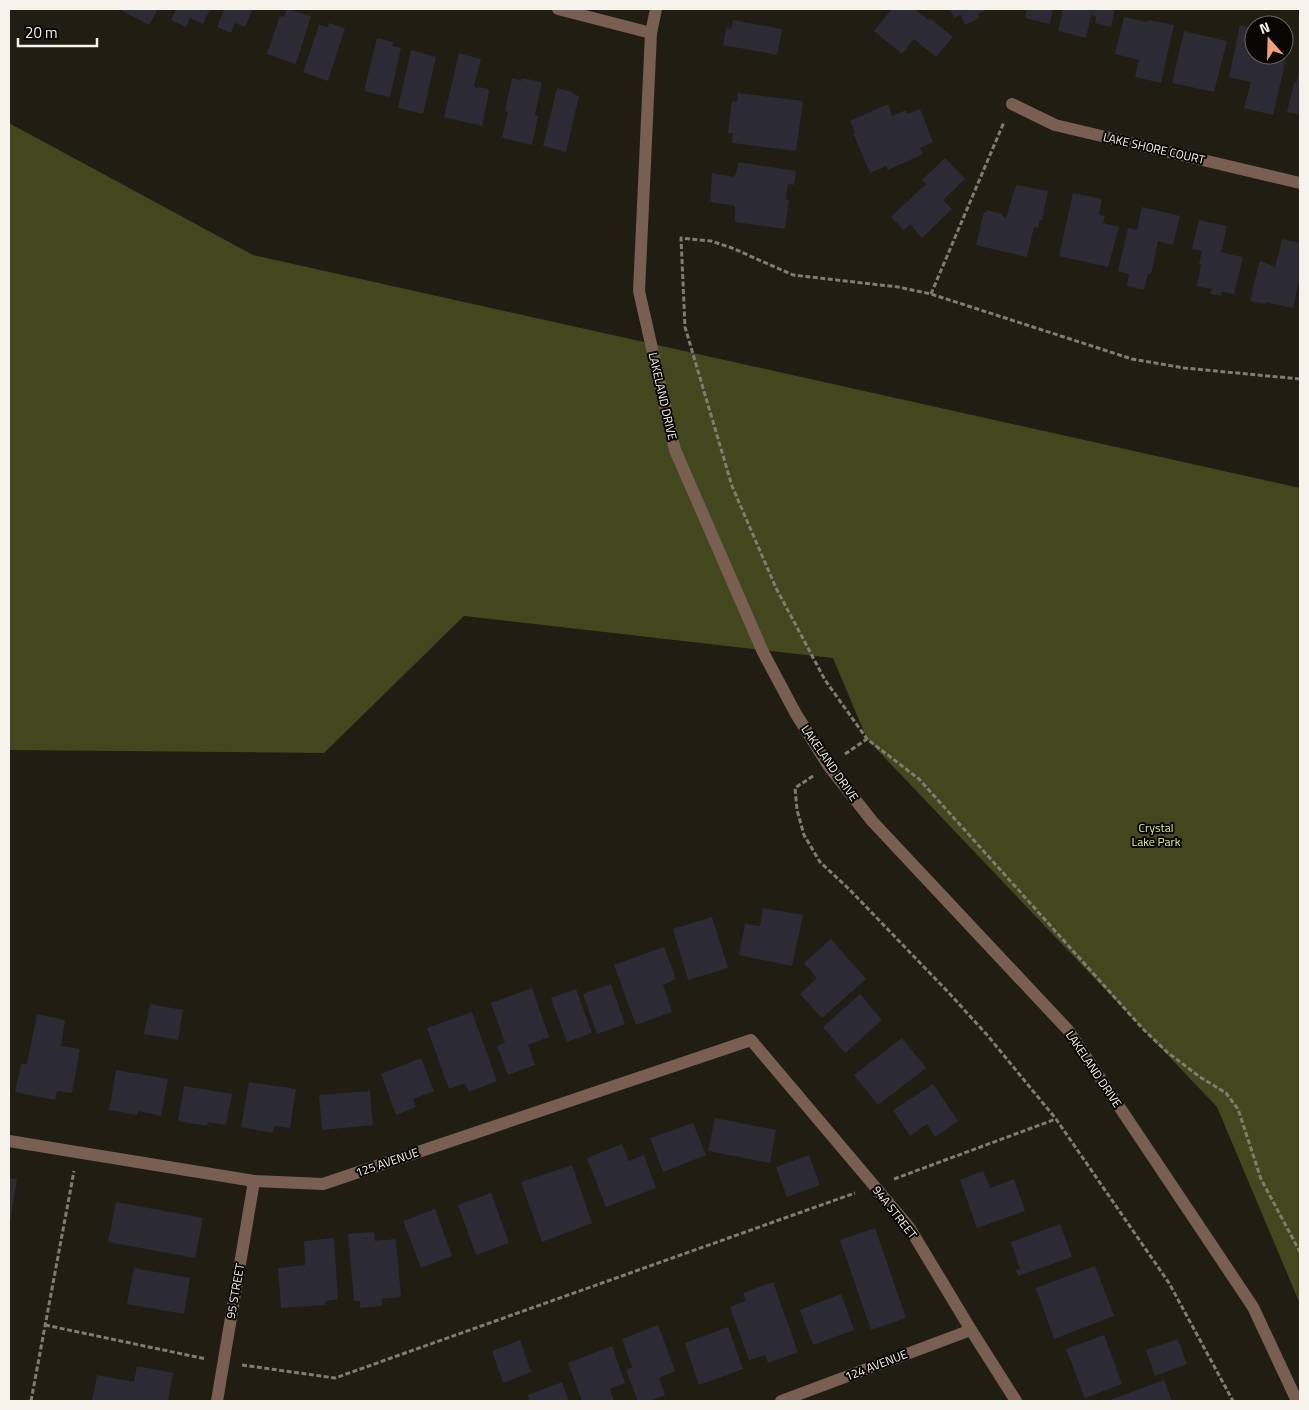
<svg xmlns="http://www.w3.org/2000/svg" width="1309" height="1410" font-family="'Titillium Web',sans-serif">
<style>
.green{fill:#42471e}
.building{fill:#2c2a35}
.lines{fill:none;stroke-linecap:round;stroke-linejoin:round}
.path{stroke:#7f7d73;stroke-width:3;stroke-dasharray:5 2.5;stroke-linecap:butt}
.minor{stroke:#785f51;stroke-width:12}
.labels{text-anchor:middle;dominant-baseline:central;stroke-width:4;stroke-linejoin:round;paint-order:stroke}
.street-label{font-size:12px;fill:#f5f3eb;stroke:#080704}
.park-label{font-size:12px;fill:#e2ed90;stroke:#080704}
</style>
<rect width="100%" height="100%" fill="#201d12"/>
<!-- green -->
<polygon class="green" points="9,123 253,255 1300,488 1300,1304 1217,1107 867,739 833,658 464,616 324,753 9,750"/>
<!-- building -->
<g class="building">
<polygon points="119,9 158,9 149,25"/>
<polygon points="176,9 210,9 203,24 190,18 186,27 171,20"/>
<polygon points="224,9 253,9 245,27 235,23 231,33 217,27"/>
<polygon points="287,9 311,16 296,64 267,54 280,16 284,17"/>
<polygon points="892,9 915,9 928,20 930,18 953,37 936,57 914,39 902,54 874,31"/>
<polygon points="950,9 984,9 985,11 978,14 980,18 965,25 961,15 954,18"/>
<polygon points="1027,9 1053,9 1050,24 1025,18"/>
<polygon points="1063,9 1115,9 1111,27 1095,23 1096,17 1091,15 1086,38 1058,31"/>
<polygon points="1124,17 1147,22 1148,20 1174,25 1161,83 1135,77 1139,60 1115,54"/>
<polygon points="733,20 782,29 777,55 723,45 726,28 731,29"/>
<polygon points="329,23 345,28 328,81 303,72 319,25 328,27"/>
<polygon points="1240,25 1254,29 1254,55 1284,55 1284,45 1289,46 1273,115 1244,108 1251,82 1229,77"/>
<polygon points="1184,31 1227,41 1214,92 1172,83"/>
<polygon points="377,38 393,42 392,46 401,48 390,97 364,91"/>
<polygon points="411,50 436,57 423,114 398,108"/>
<polygon points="459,53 481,59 474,86 477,89 479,87 488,89 489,92 482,126 444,117"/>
<polygon points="1299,69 1300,69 1300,115 1287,112 1294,83 1296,83"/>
<polygon points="512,78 521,81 522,78 542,82 535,115 538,116 532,145 502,138 508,112 505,111"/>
<polygon points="557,88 573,92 572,94 579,96 566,152 543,146"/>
<polygon points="738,93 803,101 796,151 732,143 733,133 728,133 732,101 737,102"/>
<polygon points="888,104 892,116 906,110 907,114 920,109 933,142 920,148 923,154 888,170 886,166 870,173 853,133 855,133 850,121"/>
<polygon points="945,158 965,179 943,200 952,209 922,238 910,224 904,230 891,217 926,184 922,180"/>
<polygon points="738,162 796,171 794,185 788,184 786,199 789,200 785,229 735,222 735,206 710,202 712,173 733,177 736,174"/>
<polygon points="1016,185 1048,191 1042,220 1040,220 1038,228 1034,227 1027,257 976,245 984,212 986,213 986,210 1002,214 1002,216 1006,218"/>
<polygon points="1073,193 1102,199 1099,215 1105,216 1103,223 1119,227 1108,267 1059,256"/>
<polygon points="1142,207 1180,216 1173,245 1158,241 1151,274 1148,274 1144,290 1127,286 1129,274 1118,271 1128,228 1137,230"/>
<polygon points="1199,220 1227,226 1221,252 1243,257 1234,294 1222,292 1221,296 1210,294 1212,289 1197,286 1201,265 1199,264 1202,251 1192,249"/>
<polygon points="1282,239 1300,243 1300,275 1293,308 1266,302 1266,304 1250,301 1259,263 1261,261 1275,267"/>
<polygon points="763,908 803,915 792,966 739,955 745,924 760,926"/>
<polygon points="712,917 728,968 688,980 673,929"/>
<polygon points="831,939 866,979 822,1018 800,994 817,978 804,963"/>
<polygon points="664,947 676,979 663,985 672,1012 636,1025 614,965"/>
<polygon points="611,984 625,1024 597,1034 583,994"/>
<polygon points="532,988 549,1037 528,1045 535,1065 508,1075 497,1046 505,1043 491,1003"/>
<polygon points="576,989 592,1033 567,1042 551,998"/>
<polygon points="860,994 882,1020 845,1053 823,1027"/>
<polygon points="150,1004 183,1010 178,1040 144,1034"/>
<polygon points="472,1012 497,1081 469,1092 465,1083 449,1089 427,1028"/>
<polygon points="37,1014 65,1020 61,1046 80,1049 72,1093 57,1091 55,1100 15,1092 21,1064 27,1064"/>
<polygon points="902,1038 926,1068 878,1105 854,1075"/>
<polygon points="421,1058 434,1091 413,1099 416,1107 396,1115 381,1074"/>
<polygon points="116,1070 168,1079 161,1116 138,1111 137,1115 109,1110"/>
<polygon points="249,1082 296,1089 290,1128 274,1126 273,1133 241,1127"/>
<polygon points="933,1084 958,1121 935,1137 927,1124 910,1136 893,1110"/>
<polygon points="184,1086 232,1094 226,1125 208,1122 207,1126 178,1121"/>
<polygon points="370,1091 373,1125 322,1130 319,1095"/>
<polygon points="715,1118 776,1130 770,1163 708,1151"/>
<polygon points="693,1123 706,1155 663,1172 650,1138"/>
<polygon points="622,1144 629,1161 644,1155 656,1188 606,1207 587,1158"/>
<polygon points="809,1155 820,1185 787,1197 776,1167"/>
<polygon points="572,1165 592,1223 542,1242 521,1182"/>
<polygon points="983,1171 990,1188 1014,1179 1025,1211 977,1228 960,1180"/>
<polygon points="9,1178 17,1179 10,1223 9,1223"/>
<polygon points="491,1193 509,1243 476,1255 458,1205"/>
<polygon points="116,1202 203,1218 195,1258 108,1242"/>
<polygon points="435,1209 452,1256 421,1268 403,1221"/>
<polygon points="1060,1224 1072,1257 1018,1276 1016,1270 1020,1269 1011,1242"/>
<polygon points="875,1228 906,1318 871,1330 840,1240"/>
<polygon points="374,1232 375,1241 396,1239 401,1297 382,1299 382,1306 360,1308 360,1301 354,1301 348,1234"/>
<polygon points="334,1238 338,1299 325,1301 325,1305 281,1308 278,1268 305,1265 304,1241"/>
<polygon points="1095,1266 1114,1316 1054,1339 1036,1288"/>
<polygon points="134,1268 190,1278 184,1314 127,1304"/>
<polygon points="773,1282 798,1352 768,1363 765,1355 749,1360 730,1307 746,1301 743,1293"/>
<polygon points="841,1294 854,1330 813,1345 800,1310"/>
<polygon points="658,1325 675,1371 659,1378 665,1395 649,1401 638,1401 626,1370 632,1367 622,1339"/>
<polygon points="728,1327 743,1369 699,1385 685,1343"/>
<polygon points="1104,1335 1122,1384 1085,1398 1066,1349"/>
<polygon points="1178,1339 1187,1364 1155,1376 1146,1350"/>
<polygon points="520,1340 531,1372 503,1383 492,1351"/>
<polygon points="612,1346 625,1383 610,1389 614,1401 582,1401 568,1363"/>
<polygon points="137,1366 173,1373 168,1401 92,1401 97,1375 134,1382"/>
<polygon points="1164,1380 1172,1401 1107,1401"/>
<polygon points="562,1382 569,1401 530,1401 528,1395"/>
</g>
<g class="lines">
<!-- path -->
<g class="path">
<polyline points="931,294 1004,122"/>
<polyline points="1300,379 1184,368 1132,359 931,294 898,287 793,275 732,248 711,241 681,238 685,327 732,486 776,588 825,680 867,739 919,779 1143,1029 1167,1052 1200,1077 1226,1093 1238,1109 1261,1179 1300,1252"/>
<polyline points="845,754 867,739"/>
<polyline points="813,776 795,788 797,810 804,835 820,862 849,889 949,993 988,1036 1056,1119 1169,1283 1233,1401"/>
<polyline points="894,1179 1056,1119"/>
<polyline points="45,1325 206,1359"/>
<polyline points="242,1365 335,1378 855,1193"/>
<polyline points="31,1401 74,1171"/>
</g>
<!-- minor -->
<g class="minor">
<polyline points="558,9 651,33"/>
<polyline points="656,9 651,33 639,291 675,450 763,652 796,714 828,765 872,821 1068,1030 1253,1307 1297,1401"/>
<polyline points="1012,104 1055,125 1300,183"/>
<polyline points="9,1141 254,1181 323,1184 751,1040 909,1227 971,1330 1016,1401"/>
<polyline points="217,1401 254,1181"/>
<polyline points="781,1401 971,1330"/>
</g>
</g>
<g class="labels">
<!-- street labels -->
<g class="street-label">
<text transform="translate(1154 148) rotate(13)">LAKE SHORE COURT</text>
<text transform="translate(663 396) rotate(77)">LAKELAND DRIVE</text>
<text transform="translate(830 763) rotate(55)">LAKELAND DRIVE</text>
<text transform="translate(1094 1069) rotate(56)">LAKELAND DRIVE</text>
<text transform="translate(387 1162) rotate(-19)">125 AVENUE</text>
<text transform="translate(895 1212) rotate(52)">94A STREET</text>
<text transform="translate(235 1291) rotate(-80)">95 STREET</text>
<text transform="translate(876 1365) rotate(-21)">124 AVENUE</text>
</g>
<!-- park labels -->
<g class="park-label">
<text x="1156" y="827">Crystal<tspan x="1156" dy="14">Lake Park</tspan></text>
</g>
</g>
<!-- border -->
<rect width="1309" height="1410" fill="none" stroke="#f5f3eb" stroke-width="20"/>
<!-- north arrow -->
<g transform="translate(1269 40) rotate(340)"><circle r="24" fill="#080704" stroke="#676560"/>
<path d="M0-4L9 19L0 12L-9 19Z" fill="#f1a17c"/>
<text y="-8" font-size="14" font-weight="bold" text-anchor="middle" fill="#f5f3eb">N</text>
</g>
<!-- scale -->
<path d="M18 38v8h79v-8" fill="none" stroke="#f5f3eb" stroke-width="2.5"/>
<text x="25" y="38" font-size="15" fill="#f5f3eb" stroke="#080704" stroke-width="4" paint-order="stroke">20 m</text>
</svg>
